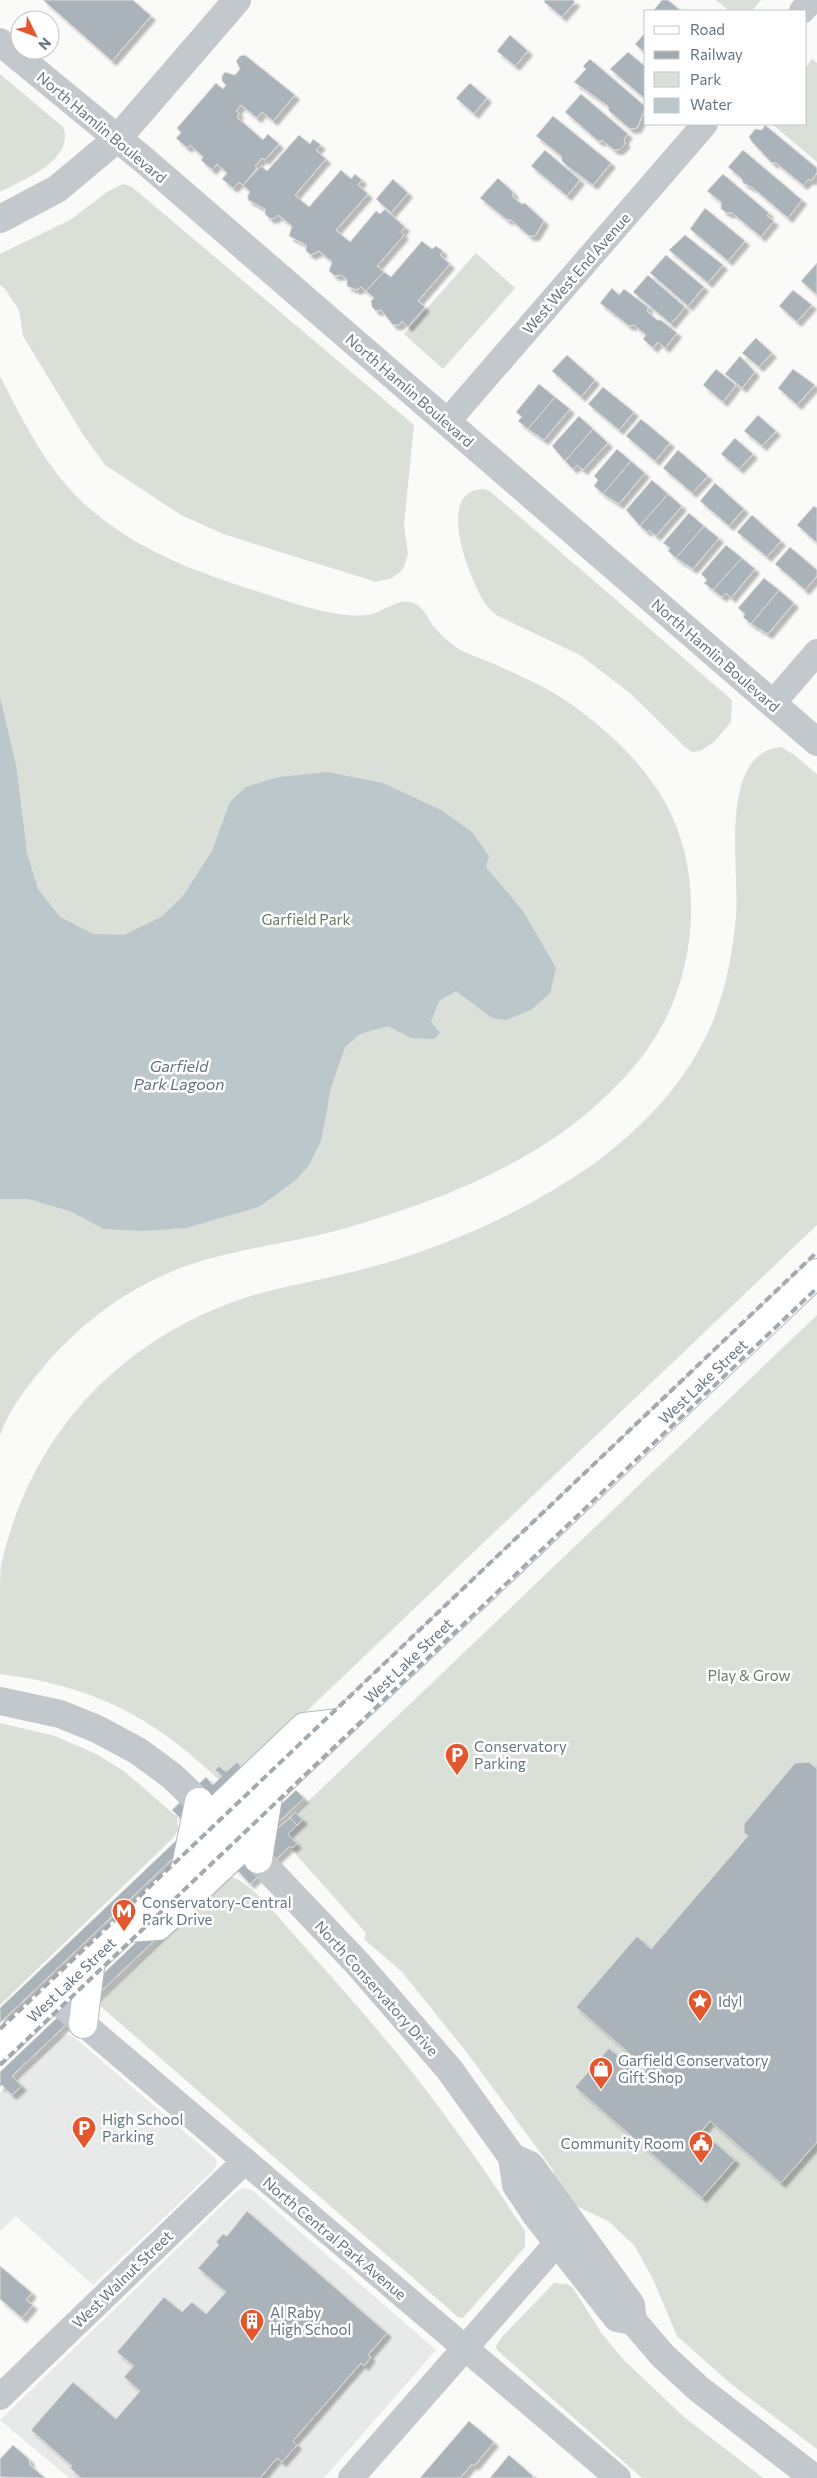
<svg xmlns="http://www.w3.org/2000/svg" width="817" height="2478" font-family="Commissioner,sans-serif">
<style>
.built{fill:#e8e9e9}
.green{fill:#dadfd7}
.water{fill:#bbc7cb}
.building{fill:#aab3b9;stroke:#dcdcda;filter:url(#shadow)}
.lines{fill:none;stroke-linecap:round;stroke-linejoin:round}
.secondary-casing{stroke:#b3babf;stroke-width:30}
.minor{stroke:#c3c8cc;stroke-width:26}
.tertiary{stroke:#c3c8cc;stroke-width:28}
.secondary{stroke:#fff;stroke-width:28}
.rail{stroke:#a2aab0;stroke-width:4;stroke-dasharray:8 4;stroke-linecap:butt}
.labels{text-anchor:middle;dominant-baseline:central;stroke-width:5;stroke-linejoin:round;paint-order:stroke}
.street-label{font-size:15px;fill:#657683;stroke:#fff}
.park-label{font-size:15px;fill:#687a64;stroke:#fff}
.poi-label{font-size:15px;fill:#657683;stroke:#fff;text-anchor:start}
.water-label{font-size:16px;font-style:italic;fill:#60757c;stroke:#fff}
</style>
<defs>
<filter id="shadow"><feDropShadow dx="4.5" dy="4.5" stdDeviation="1" flood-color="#0004"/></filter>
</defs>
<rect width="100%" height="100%" fill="#fafaf8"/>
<!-- built -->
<g class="built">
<polygon points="69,2035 75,2038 215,2158 217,2163 213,2171 93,2285 16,2216 0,2231 0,2093 61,2036"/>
<polygon points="243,2188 252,2190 436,2350 324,2478 69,2478 0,2420 237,2191"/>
</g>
<!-- green -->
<g class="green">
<polygon points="716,0 761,0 752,11 729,11"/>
<polygon points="812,59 817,63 817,162 772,124 806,124 806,67"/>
<path d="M0 74 63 127C76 160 21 181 0 192Z"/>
<polygon points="123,184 132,187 414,425 404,525 408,554 404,567 400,572 392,578 376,582 223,534 181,515 105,465 82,433 23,336 19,310 5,289 0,285 0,254 70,220 107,192"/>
<polygon points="476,253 515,288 443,369 404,334"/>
<path d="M0 376C40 454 63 500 142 545 181 567 223 580 265 594 291 602 320 613 347 615 357 616 366 616 375 613 386 609 399 599 411 602 424 605 428 621 436 629 441 635 450 643 457 648 467 654 481 658 492 663 520 676 550 688 575 707 610 732 644 765 665 802 703 870 698 963 660 1029 643 1060 619 1085 593 1108 524 1169 427 1205 339 1230 291 1243 240 1248 192 1264 136 1283 92 1314 52 1357 32 1380 11 1405 0 1435Z"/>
<path d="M484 489 491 492 732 700 731 722 714 742 700 751 692 752 685 747 630 693 580 655 498 616C494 613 490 610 487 606 470 583 433 489 484 489Z"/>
<path d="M781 747 793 754 817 774V1225L229 1785 220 1781C152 1716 93 1686 0 1674 0 1649 0 1624 0 1599 0 1588 0 1576 1 1566 29 1440 113 1346 233 1302 277 1286 326 1280 371 1267 449 1246 526 1211 592 1165 644 1127 688 1081 713 1021 726 988 733 952 736 916 740 872 717 753 781 747Z"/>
<polygon points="817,1315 817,2449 731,2384 677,2336 653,2279 634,2245 608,2221 572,2204 555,2179 553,2170 468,2054 402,1972 364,1939 366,1933 276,1832"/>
<polygon points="0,1723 55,1736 96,1754 124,1771 177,1817 178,1830 173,1838 0,2005"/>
<path d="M231 1877C250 1881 281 1920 294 1935 350 1997 406 2060 454 2128 479 2161 502 2197 525 2231V2247L463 2318 458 2317 98 2004 99 2001 225 1879Z"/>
<polygon points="554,2283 567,2284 573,2288 602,2334 624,2360 684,2417 763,2478 642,2478 497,2350 496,2346 501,2338"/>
</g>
<!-- water -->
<polygon class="water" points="0,697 16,765 27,853 38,889 60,917 93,934 124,935 161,917 183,896 212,851 230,802 246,787 279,777 327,772 383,783 441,810 472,832 489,856 486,867 523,911 556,968 550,993 531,1010 506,1020 492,1018 456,991 439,1001 431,1022 440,1033 434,1039 411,1038 388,1026 360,1034 345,1047 331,1088 321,1141 309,1165 296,1180 259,1207 186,1228 144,1231 104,1229 70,1211 28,1199 0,1199"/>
<!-- building -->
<g class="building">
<polygon points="43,0 133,0 151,16 112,61"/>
<polygon points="545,0 573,0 575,2 562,17 544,2"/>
<polygon points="662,0 668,0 681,11 653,11"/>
<polygon points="646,32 646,54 635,44"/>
<polygon points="510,35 528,51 515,66 497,51"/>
<polygon points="628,52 646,67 646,96 644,98 610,69"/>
<polygon points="245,55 295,95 273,121 262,112 257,118 241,105 236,111 239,113 237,117 263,140 268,134 279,144 265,160 262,158 255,166 257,168 243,185 239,182 233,188 222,179 227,173 217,164 212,170 201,160 203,157 190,145 187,148 176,138 181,133 177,128 216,83 223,89 226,85 222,81 222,76 225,72 235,75 240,69 236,61 240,56"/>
<polygon points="590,59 646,107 637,128 630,129 609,111 608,106 574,82 586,69 583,66"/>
<polygon points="470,83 487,98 474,114 456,98"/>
<polygon points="581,94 628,134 624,139 625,144 619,150 614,150 603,141 598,141 565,112"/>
<polygon points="553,116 611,163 593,185 567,166 562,161 561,156 536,136"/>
<polygon points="765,125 817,168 817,173 811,181 809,179 803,185 776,163 772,163 752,142 749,137 755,129 762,130"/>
<polygon points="299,135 310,144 313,139 321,145 316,150 326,159 295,195 309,207 341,170 351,179 355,174 362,180 358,185 368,194 336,230 350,242 376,211 380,214 385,209 405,227 401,232 404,235 377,266 384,272 366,291 361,287 357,290 347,286 347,280 341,275 335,276 329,271 332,262 319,251 311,255 306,251 306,245 289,236 292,226 278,215 275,218 270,219 265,214 265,209 248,200 248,195 250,192 243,185 261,166 267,171"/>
<polygon points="545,150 580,180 567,196 531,166"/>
<polygon points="743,150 802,200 788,218 753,188 743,183 742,179 728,167"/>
<polygon points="723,174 769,213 767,216 774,221 761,237 732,213 727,213 721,209 721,202 707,191"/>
<polygon points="498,178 513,192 513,197 522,204 525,203 544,221 535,236 529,236 511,220 507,220 480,198"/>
<polygon points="393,179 408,193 391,213 376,199"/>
<polygon points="705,208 745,241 728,261 690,229"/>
<polygon points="685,235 723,265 708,283 669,250"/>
<polygon points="422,241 432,249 436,246 443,251 440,255 450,264 418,301 425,307 408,327 402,321 399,325 393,325 381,310 376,311 372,307 371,301 374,298 366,291 384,272 391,277"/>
<polygon points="666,255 704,287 688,306 650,273"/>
<polygon points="817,263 817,295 801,281"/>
<polygon points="648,275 685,307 671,324 633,292"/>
<polygon points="612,288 619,295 624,289 648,307 647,311 657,320 661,320 677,333 665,348 658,342 653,348 643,339 646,335 634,325 629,326 600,303"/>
<polygon points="793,290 812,305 797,322 779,306"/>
<polygon points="756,338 772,353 759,367 742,353"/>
<polygon points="567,355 595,380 581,397 552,371"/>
<polygon points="740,356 755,372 742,388 725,374"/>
<polygon points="716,369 736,385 723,402 703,385"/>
<polygon points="793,369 815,385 797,405 778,388"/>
<polygon points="539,384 555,397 528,429 518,421 522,417 516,412"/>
<polygon points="603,387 634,412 619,430 588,404"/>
<polygon points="555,397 570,409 544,440 528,429"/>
<polygon points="758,415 776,431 762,446 744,431"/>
<polygon points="579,416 593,429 565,461 552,446"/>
<polygon points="641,419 670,443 655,461 626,436"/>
<polygon points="593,429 608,443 583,470 577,465 573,469 565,461"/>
<polygon points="735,438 753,454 739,469 721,454"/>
<polygon points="617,449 631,461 603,494 594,486 598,480 594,476"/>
<polygon points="678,450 708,476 692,493 663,468"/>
<polygon points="631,461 645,473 619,504 603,494"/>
<polygon points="652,480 668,494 640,526 626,510"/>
<polygon points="715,483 744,509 729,526 700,501"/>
<polygon points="668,494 682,506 656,536 649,530 647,532 640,526"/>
<polygon points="814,506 817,508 817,543 797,525"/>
<polygon points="689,513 704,526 676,558 668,551 670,548 663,543"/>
<polygon points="752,515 781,541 767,557 737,532"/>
<polygon points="704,526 719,538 693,569 676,558"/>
<polygon points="726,545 742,558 713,590 704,583 707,580 701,574"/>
<polygon points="790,547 817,570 817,576 805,590 775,564"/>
<polygon points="742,558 755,569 731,598 726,593 722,597 713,590"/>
<polygon points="764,578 779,590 751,624 743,617 745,614 738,608"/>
<polygon points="779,590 794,603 768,634 751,624"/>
<polygon points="237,1762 243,1769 190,1828 172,1810 206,1777 213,1785 222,1776 215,1770 219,1766 226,1772"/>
<polygon points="809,1762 817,1769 817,2142 781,2183 710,2121 702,2131 735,2160 702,2198 575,2087 609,2048 641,2075 647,2069 576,2007 637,1936 651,1949 748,1836 744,1833 744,1824 795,1763"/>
<polygon points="272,1764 0,2023 0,2008 224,1795"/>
<polygon points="296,1790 304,1798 12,2076 22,2086 12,2095 2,2085 0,2087 0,2072"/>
<polygon points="295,1812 303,1820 297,1825 290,1818"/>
<polygon points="290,1818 297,1825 288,1834 297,1844 292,1848 290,1846 250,1884 233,1866"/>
<polygon points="247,2211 387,2333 368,2355 371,2357 364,2366 361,2363 293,2441 297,2445 282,2462 277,2458 260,2478 81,2478 70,2468 72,2466 31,2430 73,2382 116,2419 140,2391 124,2377 134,2366 117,2352 164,2297 182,2312 192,2302 206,2314 226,2292 198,2268 219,2245 216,2242 223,2234 227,2236"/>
<polygon points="0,2266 32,2293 26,2300 33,2305 22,2318 0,2299"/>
<polygon points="469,2421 494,2442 474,2466 472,2464 460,2478 420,2478"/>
<polygon points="13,2445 29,2459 30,2465 45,2478 0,2477 0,2459"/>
<polygon points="509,2455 533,2476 532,2478 490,2478"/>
</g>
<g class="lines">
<defs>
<g id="secondary">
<polyline points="212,1815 304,1727 340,1723"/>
<polyline points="258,1859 269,1791"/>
<polyline points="185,1871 199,1802"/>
<polyline points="125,1928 158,1926 244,1845"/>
<polyline points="83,2024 91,1960"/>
<path id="s1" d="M0 2047 817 1273"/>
</g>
</defs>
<!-- secondary casing -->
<use href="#secondary" class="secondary-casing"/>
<!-- minor -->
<g class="minor">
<polyline points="802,11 812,0"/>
<polyline points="447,422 705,124"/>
<polyline points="773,703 817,652"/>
<polyline points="52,1997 618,2478"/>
<polyline points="0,2397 245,2161"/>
<polyline points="351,2478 572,2226"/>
</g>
<!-- tertiary -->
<g class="tertiary">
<polyline points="0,42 145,161 817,742"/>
<polyline points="0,219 57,189 118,138 237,0"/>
<polyline points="0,1701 60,1714 97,1729 138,1751 172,1776 258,1859 358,1964 449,2069 512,2157 516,2185 536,2215 617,2318 633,2321"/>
<polyline points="512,2157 530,2165 631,2305 633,2321 663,2356 699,2389 814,2478"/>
</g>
<!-- secondary -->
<use href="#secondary" class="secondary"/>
<!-- rail -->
<g class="rail">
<polyline points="0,2029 817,1252"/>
<polyline points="0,2065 817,1288"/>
</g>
</g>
<!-- icons -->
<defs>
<symbol id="parking-pin" viewBox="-11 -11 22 30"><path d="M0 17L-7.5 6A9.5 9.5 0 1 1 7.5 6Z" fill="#e4572e" stroke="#fff"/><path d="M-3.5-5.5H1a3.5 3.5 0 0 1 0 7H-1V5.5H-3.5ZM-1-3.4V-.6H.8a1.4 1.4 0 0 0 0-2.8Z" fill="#fff"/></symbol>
<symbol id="metro-pin" viewBox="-11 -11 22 30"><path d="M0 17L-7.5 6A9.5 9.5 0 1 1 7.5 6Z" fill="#e4572e" stroke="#fff"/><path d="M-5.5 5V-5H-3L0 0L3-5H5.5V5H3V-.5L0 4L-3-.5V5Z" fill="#fff"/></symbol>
<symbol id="sight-pin" viewBox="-11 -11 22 30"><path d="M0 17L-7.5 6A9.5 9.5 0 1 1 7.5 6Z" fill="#e4572e" stroke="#fff"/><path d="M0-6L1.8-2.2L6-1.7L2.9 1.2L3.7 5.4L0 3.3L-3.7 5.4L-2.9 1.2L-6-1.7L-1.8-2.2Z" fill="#fff"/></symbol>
<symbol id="shop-pin" viewBox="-11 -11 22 30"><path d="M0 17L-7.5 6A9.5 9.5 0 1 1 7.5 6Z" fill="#e4572e" stroke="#fff"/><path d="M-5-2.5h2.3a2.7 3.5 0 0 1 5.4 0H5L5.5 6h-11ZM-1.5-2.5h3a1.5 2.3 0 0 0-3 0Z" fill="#fff"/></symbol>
<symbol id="civic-pin" viewBox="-11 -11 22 30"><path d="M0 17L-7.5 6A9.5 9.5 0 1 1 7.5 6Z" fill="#e4572e" stroke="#fff"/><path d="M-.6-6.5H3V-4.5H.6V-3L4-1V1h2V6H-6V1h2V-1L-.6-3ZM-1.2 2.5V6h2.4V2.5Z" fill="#fff"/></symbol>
<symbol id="building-pin" viewBox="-11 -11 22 30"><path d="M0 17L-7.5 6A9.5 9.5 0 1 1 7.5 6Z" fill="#e4572e" stroke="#fff"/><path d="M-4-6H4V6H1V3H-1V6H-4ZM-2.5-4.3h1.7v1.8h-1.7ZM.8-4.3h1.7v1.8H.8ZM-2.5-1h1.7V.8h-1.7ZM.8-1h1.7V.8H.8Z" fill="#fff"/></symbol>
</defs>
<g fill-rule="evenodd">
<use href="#parking-pin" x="443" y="1741" width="28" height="38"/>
<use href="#metro-pin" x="110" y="1897" width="28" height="38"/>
<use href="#sight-pin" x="686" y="1987" width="28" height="38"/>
<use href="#shop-pin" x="587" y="2055" width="28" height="38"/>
<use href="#parking-pin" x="70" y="2114" width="28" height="38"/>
<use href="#civic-pin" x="687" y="2129" width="28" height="38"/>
<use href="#building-pin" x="238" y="2307" width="28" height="38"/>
</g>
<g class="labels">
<!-- street labels -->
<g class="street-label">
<text transform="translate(102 127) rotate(40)">North Hamlin Boulevard</text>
<text transform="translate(576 273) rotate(-49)">West West End Avenue</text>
<text transform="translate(410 390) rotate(41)">North Hamlin Boulevard</text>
<text transform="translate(716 655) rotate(41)">North Hamlin Boulevard</text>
<text stroke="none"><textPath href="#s1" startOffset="968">West Lake Street</textPath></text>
<text stroke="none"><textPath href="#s1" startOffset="562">West Lake Street</textPath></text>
<text stroke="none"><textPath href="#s1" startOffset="98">West Lake Street</textPath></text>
<text transform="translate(377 1988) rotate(48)">North Conservatory Drive</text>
<text transform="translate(335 2238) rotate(40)">North Central Park Avenue</text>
<text transform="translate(122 2279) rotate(-44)">West Walnut Street</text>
</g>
<!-- park labels -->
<g class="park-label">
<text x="306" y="919">Garfield Park</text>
<text x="749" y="1675">Play &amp; Grow</text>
</g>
<!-- poi labels -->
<g class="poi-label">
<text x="474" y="1746">Conservatory<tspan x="474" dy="17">Parking</tspan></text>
<text x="142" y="1902">Conservatory-Central<tspan x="142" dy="17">Park Drive</tspan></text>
<text x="718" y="2001">Idyl</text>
<text x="618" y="2060">Garfield Conservatory<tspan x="618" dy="17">Gift Shop</tspan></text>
<text x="102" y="2119">High School<tspan x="102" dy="17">Parking</tspan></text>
<text x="684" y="2143" text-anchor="end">Community Room</text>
<text x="270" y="2312">Al Raby<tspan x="270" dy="17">High School</tspan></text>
</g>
<!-- water labels -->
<g class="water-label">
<text x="179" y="1065">Garfield<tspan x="179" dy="18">Park Lagoon</tspan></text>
</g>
</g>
<!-- legend -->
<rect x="644" y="10" width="162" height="115" fill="#ffffff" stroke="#c1c8cd"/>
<rect x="654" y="26" width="25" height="8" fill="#ffffff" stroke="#c1c8cd"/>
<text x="690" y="35" font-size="15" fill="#657683">Road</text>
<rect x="654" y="51" width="25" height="8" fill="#a2aab0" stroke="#c1c8cd"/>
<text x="690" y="60" font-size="15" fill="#657683">Railway</text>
<rect x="654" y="72" width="25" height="15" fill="#dadfd7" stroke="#c1c8cd"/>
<text x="690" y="85" font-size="15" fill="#657683">Park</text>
<rect x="654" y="98" width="25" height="15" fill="#bbc7cb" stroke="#c1c8cd"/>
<text x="690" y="110" font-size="15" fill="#657683">Water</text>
<!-- north arrow -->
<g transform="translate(35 35) rotate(132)"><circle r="24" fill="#ffffff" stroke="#c1c8cd"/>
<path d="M0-4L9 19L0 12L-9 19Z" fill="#e4572e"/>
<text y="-8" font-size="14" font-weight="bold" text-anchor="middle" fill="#657683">N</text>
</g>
</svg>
